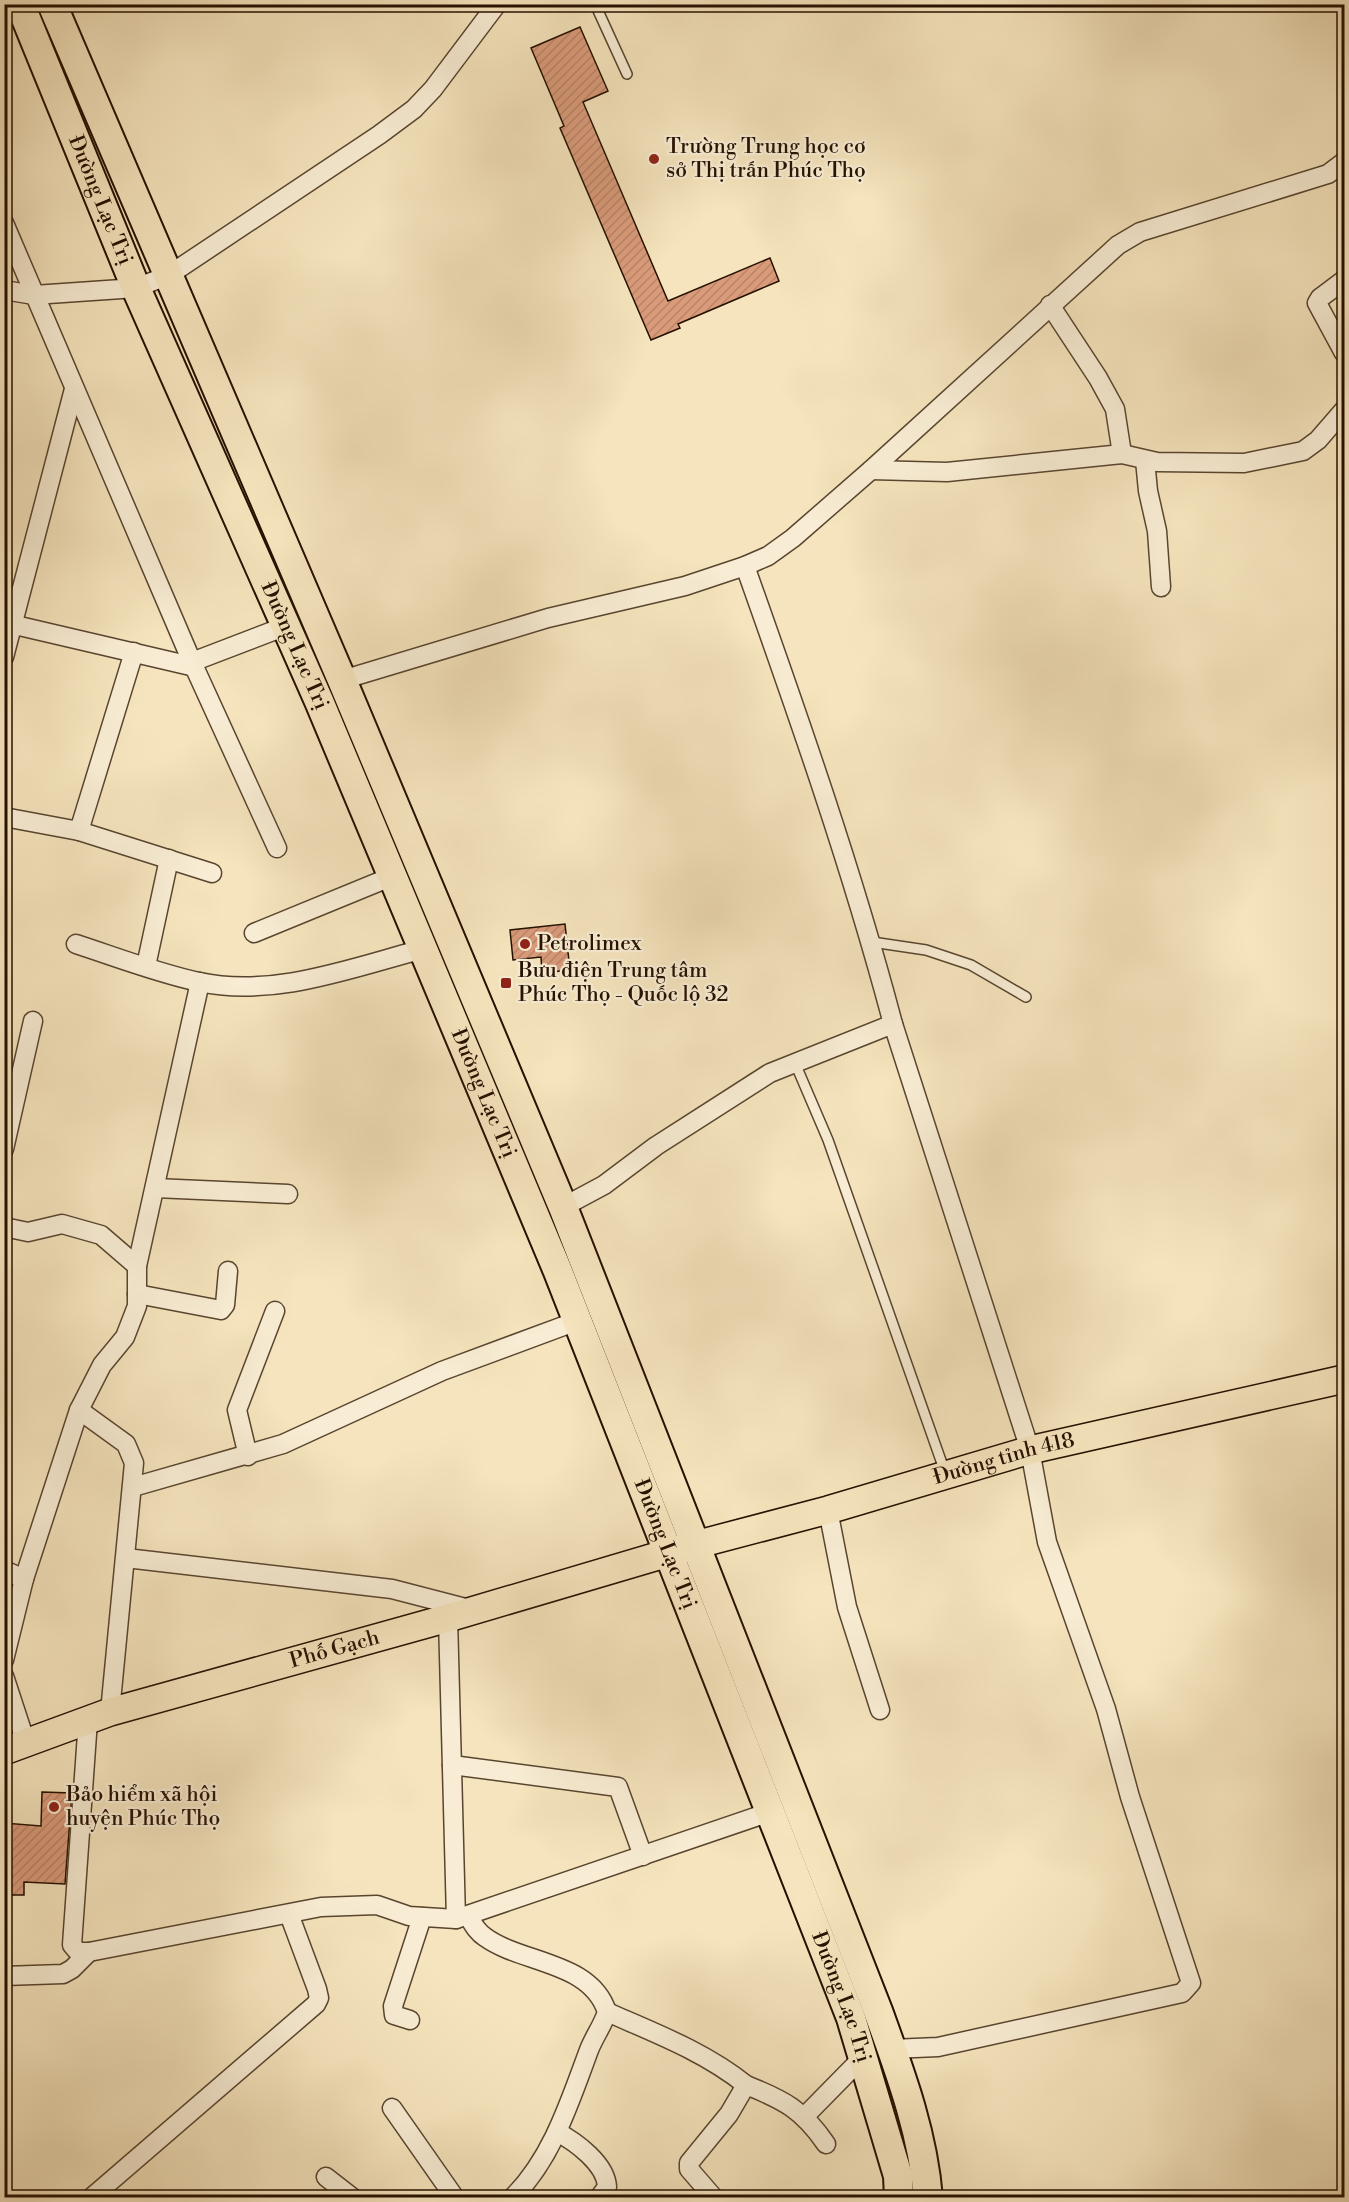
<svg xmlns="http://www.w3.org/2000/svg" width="1349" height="2202" font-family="'Libre Bodoni',serif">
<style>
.building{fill:url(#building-hatch);stroke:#251000;stroke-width:1.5}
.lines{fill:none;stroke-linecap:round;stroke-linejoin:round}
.service-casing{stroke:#59452f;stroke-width:12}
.minor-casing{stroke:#59452f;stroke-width:21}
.primary-casing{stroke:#251000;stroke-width:30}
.trunk-casing{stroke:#251000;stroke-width:32}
.service{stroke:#f8edd4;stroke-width:9}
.minor{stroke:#f8edd4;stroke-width:18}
.primary{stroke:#f5e4bd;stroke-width:27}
.trunk{stroke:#f5e4bd;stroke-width:28}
.poi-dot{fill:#8f2418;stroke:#f8edd4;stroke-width:2}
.labels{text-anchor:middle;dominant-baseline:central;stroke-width:4.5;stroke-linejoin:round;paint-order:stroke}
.poi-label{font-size:21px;fill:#251000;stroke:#f8edd4;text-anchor:start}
.street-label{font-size:21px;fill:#251000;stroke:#f8edd4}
</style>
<defs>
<pattern id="building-hatch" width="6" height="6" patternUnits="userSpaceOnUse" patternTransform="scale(1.5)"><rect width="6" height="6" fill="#d99b7a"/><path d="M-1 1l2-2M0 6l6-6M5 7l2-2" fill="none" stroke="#ba8468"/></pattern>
</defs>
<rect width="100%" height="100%" fill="#f5e4bd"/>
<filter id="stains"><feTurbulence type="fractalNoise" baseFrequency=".00333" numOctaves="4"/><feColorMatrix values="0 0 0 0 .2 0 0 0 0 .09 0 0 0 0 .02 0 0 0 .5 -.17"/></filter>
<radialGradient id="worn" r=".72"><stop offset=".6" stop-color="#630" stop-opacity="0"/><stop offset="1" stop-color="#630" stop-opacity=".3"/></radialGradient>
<!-- building -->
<g class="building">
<polygon points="580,27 608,91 583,102 668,301 770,258 779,281 678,324 680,328 651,340 560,128 564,126 531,48"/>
<polygon points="565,924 570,970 542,973 541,957 513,960 510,930"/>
<polygon points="42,1792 72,1793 65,1884 24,1882 24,1895 4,1895 4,1823 41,1826"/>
</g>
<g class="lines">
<defs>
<g id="service">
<polyline points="595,4 627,74"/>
<polyline points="872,942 926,950 971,965 1026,997"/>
<polyline points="795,1063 828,1140 945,1472"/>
</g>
<g id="minor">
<polyline points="4,223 192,662 277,848"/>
<polyline points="1344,280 1320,298 1317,303 1344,353"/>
<polyline points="4,290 34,295 136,288 169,275 379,135 414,109 433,89 497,4"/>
<polyline points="1050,305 1098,378 1115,409 1122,454"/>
<polyline points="1145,460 1148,491 1157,531 1161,587"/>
<polyline points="871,470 947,472 1122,454 1157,462 1244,463 1303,451 1318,440 1344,410"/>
<path d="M745 566C799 718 852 869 893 1024"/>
<polyline points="15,625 195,667"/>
<polyline points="4,657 74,389"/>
<polyline points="192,662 286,626"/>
<polyline points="342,680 548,618 685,586 745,566 768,556 793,538 871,470 1118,245 1140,232 1328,174 1344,162"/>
<polyline points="4,817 79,831 134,652"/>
<polyline points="79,831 212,873"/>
<polyline points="254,933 393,876"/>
<path d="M76 944C116 957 157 973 199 982 274 998 351 968 423 949"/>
<polyline points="146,966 169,859"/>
<polyline points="4,1149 33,1021"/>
<polyline points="155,1188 288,1194"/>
<polyline points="563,1207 604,1185 656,1146 770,1073 893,1024 1030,1450 1047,1542 1106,1709 1130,1797 1191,1983 1182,1993 938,2047 892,2049"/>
<polyline points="4,1227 28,1232 62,1224 101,1235 137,1266"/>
<polyline points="137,1294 221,1310 225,1305 228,1271"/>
<polyline points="79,1410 126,1444 134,1463 110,1712"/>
<polyline points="248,1456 237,1410 275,1311"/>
<polyline points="133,1487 283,1444 442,1371 577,1321"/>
<polyline points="828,1510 847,1607 880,1710"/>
<polyline points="126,1558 392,1589 473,1610"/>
<polyline points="4,1570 24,1579"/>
<polyline points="448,1618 456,1919"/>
<polyline points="4,1660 24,1579 79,1410 102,1365 125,1337 137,1306 137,1266 200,982"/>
<polyline points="4,1676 26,1743"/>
<polyline points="88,1720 72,1945 78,1952 89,1952 321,1907 377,1905 409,1916 456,1919 770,1812"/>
<polyline points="452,1765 618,1787 643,1856"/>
<path d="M468 1916C473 1924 477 1932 485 1937 522 1964 591 1961 607 2012 603 2025 594 2037 589 2050 570 2101 552 2159 512 2198"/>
<polyline points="4,1976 63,1974 72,1969 89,1952"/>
<path d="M607 2012C655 2033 705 2052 746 2085L729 2114 689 2163V2169L714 2198"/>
<polyline points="410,2020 394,2015 393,2006 422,1917"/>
<path d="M746 2085C784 2100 803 2110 826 2144"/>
<polyline points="392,2108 455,2198"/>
<polyline points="805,2116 863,2057"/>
<path d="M557 2132C576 2142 606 2164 607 2187L599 2198"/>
<polyline points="326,2177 353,2198"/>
<polyline points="91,2198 316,2004 319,1998 317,1989 289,1914"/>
</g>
<g id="primary">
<path id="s1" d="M4 1751 110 1712 448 1618 695 1545 828 1510 1030 1450 1344 1379"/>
</g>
<g id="trunk">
<path id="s2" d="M20 4 136 288 319 701 557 1269 851 2018 898 2176 899 2198"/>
<path d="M52 4 342 680 563 1207 878 2011C900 2072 923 2133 928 2198"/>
</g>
</defs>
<!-- service casing -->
<use href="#service" class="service-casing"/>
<!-- minor casing -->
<use href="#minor" class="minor-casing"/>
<!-- primary casing -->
<use href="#primary" class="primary-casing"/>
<!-- trunk casing -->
<use href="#trunk" class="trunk-casing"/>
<!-- service -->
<use href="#service" class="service"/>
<!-- minor -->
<use href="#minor" class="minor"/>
<!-- primary -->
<use href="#primary" class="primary"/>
<!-- trunk -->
<use href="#trunk" class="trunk"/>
</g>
<!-- markers -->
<g class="poi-dot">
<circle cx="654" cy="159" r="6"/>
<circle cx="525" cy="944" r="6"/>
<rect x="500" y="977" width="12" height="12" rx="3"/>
<circle cx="54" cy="1807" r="6"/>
</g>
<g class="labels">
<!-- poi labels -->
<g class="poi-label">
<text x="666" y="147">Trường Trung học cơ<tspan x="666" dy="24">sở Thị trấn Phúc Thọ</tspan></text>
<text x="537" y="944">Petrolimex</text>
<text x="518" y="971">Bưu điện Trung tâm<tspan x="518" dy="24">Phúc Thọ - Quốc lộ 32</tspan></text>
<text x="66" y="1795">Bảo hiểm xã hội<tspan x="66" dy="24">huyện Phúc Thọ</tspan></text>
</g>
<!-- street labels -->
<g class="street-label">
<text stroke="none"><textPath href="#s2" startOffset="212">Đường Lạc Trị</textPath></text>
<text stroke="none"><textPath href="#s2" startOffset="698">Đường Lạc Trị</textPath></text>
<text stroke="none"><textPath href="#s2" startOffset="1184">Đường Lạc Trị</textPath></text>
<text stroke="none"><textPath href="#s1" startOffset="1042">Đường tỉnh 418</textPath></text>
<text stroke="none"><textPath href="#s2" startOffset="1670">Đường Lạc Trị</textPath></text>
<text stroke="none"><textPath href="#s1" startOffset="346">Phố Gạch</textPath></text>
<text stroke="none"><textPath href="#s2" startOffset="2156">Đường Lạc Trị</textPath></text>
</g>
</g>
<!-- margin -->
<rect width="1349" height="2202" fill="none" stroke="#f5e4bd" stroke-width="24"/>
<rect x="6" y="6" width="1337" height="2190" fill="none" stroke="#251000" stroke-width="3"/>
<rect x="12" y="12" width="1325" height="2178" fill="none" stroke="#251000" stroke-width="1.5"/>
<rect width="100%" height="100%" filter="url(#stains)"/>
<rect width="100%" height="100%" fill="url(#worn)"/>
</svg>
